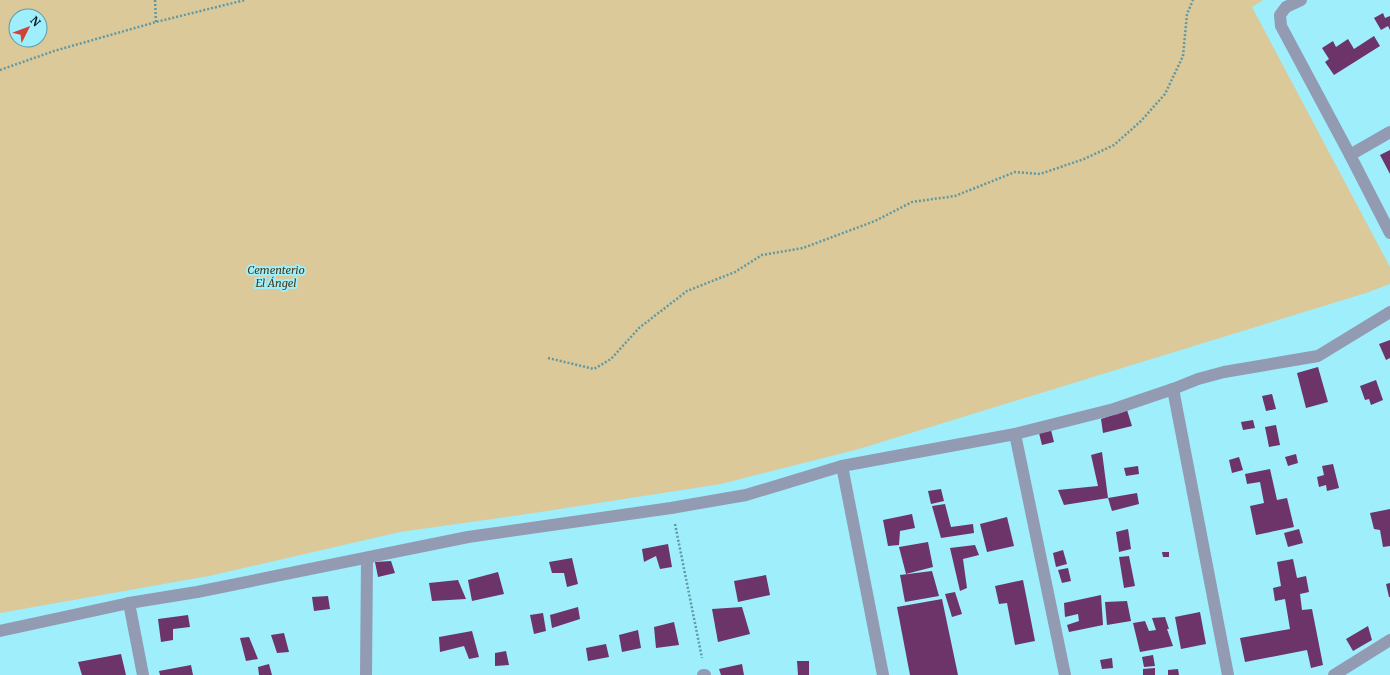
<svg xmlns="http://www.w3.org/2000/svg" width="1390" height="675" font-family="Merriweather,serif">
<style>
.green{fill:#dbc999;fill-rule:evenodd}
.building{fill:#6c3469}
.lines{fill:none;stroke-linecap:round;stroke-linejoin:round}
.path{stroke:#6099a3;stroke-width:2.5;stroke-dasharray:2 2;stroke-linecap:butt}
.minor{stroke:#929bb2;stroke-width:12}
.labels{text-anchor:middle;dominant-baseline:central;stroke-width:4;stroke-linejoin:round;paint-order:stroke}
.park-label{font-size:11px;font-style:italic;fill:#473916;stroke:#9feefc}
</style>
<rect width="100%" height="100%" fill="#9feefc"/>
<!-- green -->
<path class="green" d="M0 0H1263L1252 7 1390 267V284L1366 293 859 449 721 484 534 513 400 532 209 576 0 613ZM16 16H40V40H16Z"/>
<!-- building -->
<g class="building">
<polygon points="1383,13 1385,18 1390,16 1390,30 1388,26 1381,30 1374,18"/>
<polygon points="1374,36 1380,46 1334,75 1325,62 1329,59 1322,48 1333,41 1336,47 1348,39 1354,49"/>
<polygon points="1390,150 1390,174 1380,155"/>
<polygon points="1390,340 1390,358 1386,360 1379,344"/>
<polygon points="1318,367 1328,402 1306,408 1297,373"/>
<polygon points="1376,380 1383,400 1371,405 1369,399 1365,400 1360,386"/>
<polygon points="1272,394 1276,409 1266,411 1262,396"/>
<polygon points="1127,410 1132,426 1103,433 1101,419"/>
<polygon points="1253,420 1255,428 1243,430 1241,422"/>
<polygon points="1276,425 1280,445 1269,447 1265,427"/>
<polygon points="1051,430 1054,442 1042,445 1039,433"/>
<polygon points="1102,452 1108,498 1064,505 1058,490 1098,486 1091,455"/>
<polygon points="1296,454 1298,463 1288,466 1285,457"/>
<polygon points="1239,457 1243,470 1232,473 1229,460"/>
<polygon points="1333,464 1339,488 1327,491 1326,485 1319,487 1317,477 1324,475 1322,466"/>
<polygon points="1138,466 1139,474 1126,476 1124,468"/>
<polygon points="1270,469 1277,500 1287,498 1294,527 1256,535 1250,506 1264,503 1260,482 1247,484 1245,474"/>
<polygon points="941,489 944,501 931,504 928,491"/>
<polygon points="1137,493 1139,504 1112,511 1108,498"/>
<polygon points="945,504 951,527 973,524 974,533 941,538 932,506"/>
<polygon points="1390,509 1390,546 1383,547 1380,530 1374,529 1370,513"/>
<polygon points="912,514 915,528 900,531 899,545 888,546 883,520"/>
<polygon points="1007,517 1014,546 987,552 980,524"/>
<polygon points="1128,529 1131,549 1119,552 1116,532"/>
<polygon points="1299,529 1303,543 1288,547 1284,533"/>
<polygon points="928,542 933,567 906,574 899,547"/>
<polygon points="668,544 672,567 660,569 656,556 644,562 642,549"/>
<polygon points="975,545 979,555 963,559 967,588 960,591 950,548"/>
<polygon points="1063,550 1067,564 1056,567 1053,553"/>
<polygon points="1162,552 1169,552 1169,557 1163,557"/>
<polygon points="1129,556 1135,586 1124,588 1119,557"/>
<polygon points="572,558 578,584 567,587 564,573 552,573 549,562"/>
<polygon points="1293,559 1297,578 1306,576 1309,592 1300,594 1302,610 1312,609 1323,665 1311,668 1307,650 1245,662 1240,638 1290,629 1285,599 1275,601 1273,588 1281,586 1277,562"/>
<polygon points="391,561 395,573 378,577 375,562"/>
<polygon points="1068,568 1071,581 1062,583 1058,570"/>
<polygon points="932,571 939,596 905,602 900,575"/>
<polygon points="498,572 504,594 472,601 468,580"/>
<polygon points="766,575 770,595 738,602 734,581"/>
<polygon points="458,580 466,599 432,601 429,583"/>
<polygon points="1023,580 1035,641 1015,645 1007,603 999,604 995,586"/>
<polygon points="1390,583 1390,597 1389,597 1386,584"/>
<polygon points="955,592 962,614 952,617 945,594"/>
<polygon points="1101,595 1103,625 1069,632 1067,625 1079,621 1078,614 1065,617 1064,603"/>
<polygon points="328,596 330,609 314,611 312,597"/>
<polygon points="942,599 958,675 910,675 897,607"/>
<polygon points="1127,601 1131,621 1107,625 1105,602"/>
<polygon points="578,607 580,619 552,628 550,615"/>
<polygon points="742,607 750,634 718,642 712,609"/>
<polygon points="1200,612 1206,644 1181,649 1175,617"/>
<polygon points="543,613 546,631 534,634 530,615"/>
<polygon points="188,615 190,627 173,629 173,640 161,642 158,619"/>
<polygon points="1165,617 1169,629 1167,629 1173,646 1140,652 1133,623 1145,621 1149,631 1156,630 1152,618"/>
<polygon points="674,622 679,645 656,648 654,627"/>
<polygon points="1368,626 1372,640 1353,651 1346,639"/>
<polygon points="638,630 641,648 622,652 619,635"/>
<polygon points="472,631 479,657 469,659 464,646 440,652 439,637"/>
<polygon points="284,633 289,652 277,653 271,635"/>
<polygon points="249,637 258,659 246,661 240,638"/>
<polygon points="606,644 609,657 588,661 586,648"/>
<polygon points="506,651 509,665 495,666 495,653"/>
<polygon points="121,654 126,675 82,675 78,662"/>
<polygon points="1153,655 1155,666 1144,667 1142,657"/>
<polygon points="1112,658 1113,668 1102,669 1100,660"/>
<polygon points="797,661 809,661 809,675 798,675"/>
<polygon points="269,664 272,675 259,675 258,667"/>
<polygon points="742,664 744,675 721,675 719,669"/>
<polygon points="191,665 193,675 160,675 159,671"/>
<polygon points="1155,668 1155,675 1143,675 1143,669"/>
<polygon points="1178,669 1179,675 1168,675 1168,670"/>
</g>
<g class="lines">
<!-- path -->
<g class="path">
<polyline points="155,0 156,22"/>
<polyline points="0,70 54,51 156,22 245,0"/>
<polyline points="548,358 594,369 611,359 639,328 687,291 735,272 762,255 803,248 875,221 912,202 955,196 1015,172 1040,174 1084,159 1114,145 1141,121 1165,94 1183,56 1187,14 1193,0"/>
<polyline points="675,524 702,658"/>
</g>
<!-- minor -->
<g class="minor">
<polyline points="1301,0 1286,7 1280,15 1281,26 1350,155 1390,233"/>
<polyline points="1350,155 1390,132"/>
<polyline points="1173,389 1228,675"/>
<polyline points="1015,434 1065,675"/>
<polyline points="842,466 883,675"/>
<polyline points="129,603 143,675"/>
<polyline points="0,631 129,603 197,592 468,537 671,508 746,495 842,466 1015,434 1114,409 1173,389 1198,379 1224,372 1318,356 1390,312"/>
<polyline points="366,675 367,558"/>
<polyline points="703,675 705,675"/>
<polyline points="1334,675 1390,640"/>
</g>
</g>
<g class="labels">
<!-- park labels -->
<g class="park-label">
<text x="276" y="270">Cementerio<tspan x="276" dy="13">El Ángel</tspan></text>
</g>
</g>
<!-- north arrow -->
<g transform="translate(28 28) rotate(48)"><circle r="19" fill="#9feefc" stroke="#6099a3"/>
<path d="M0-3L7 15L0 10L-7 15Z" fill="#d04335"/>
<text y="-6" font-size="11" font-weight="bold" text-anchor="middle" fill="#02191d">N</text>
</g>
</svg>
